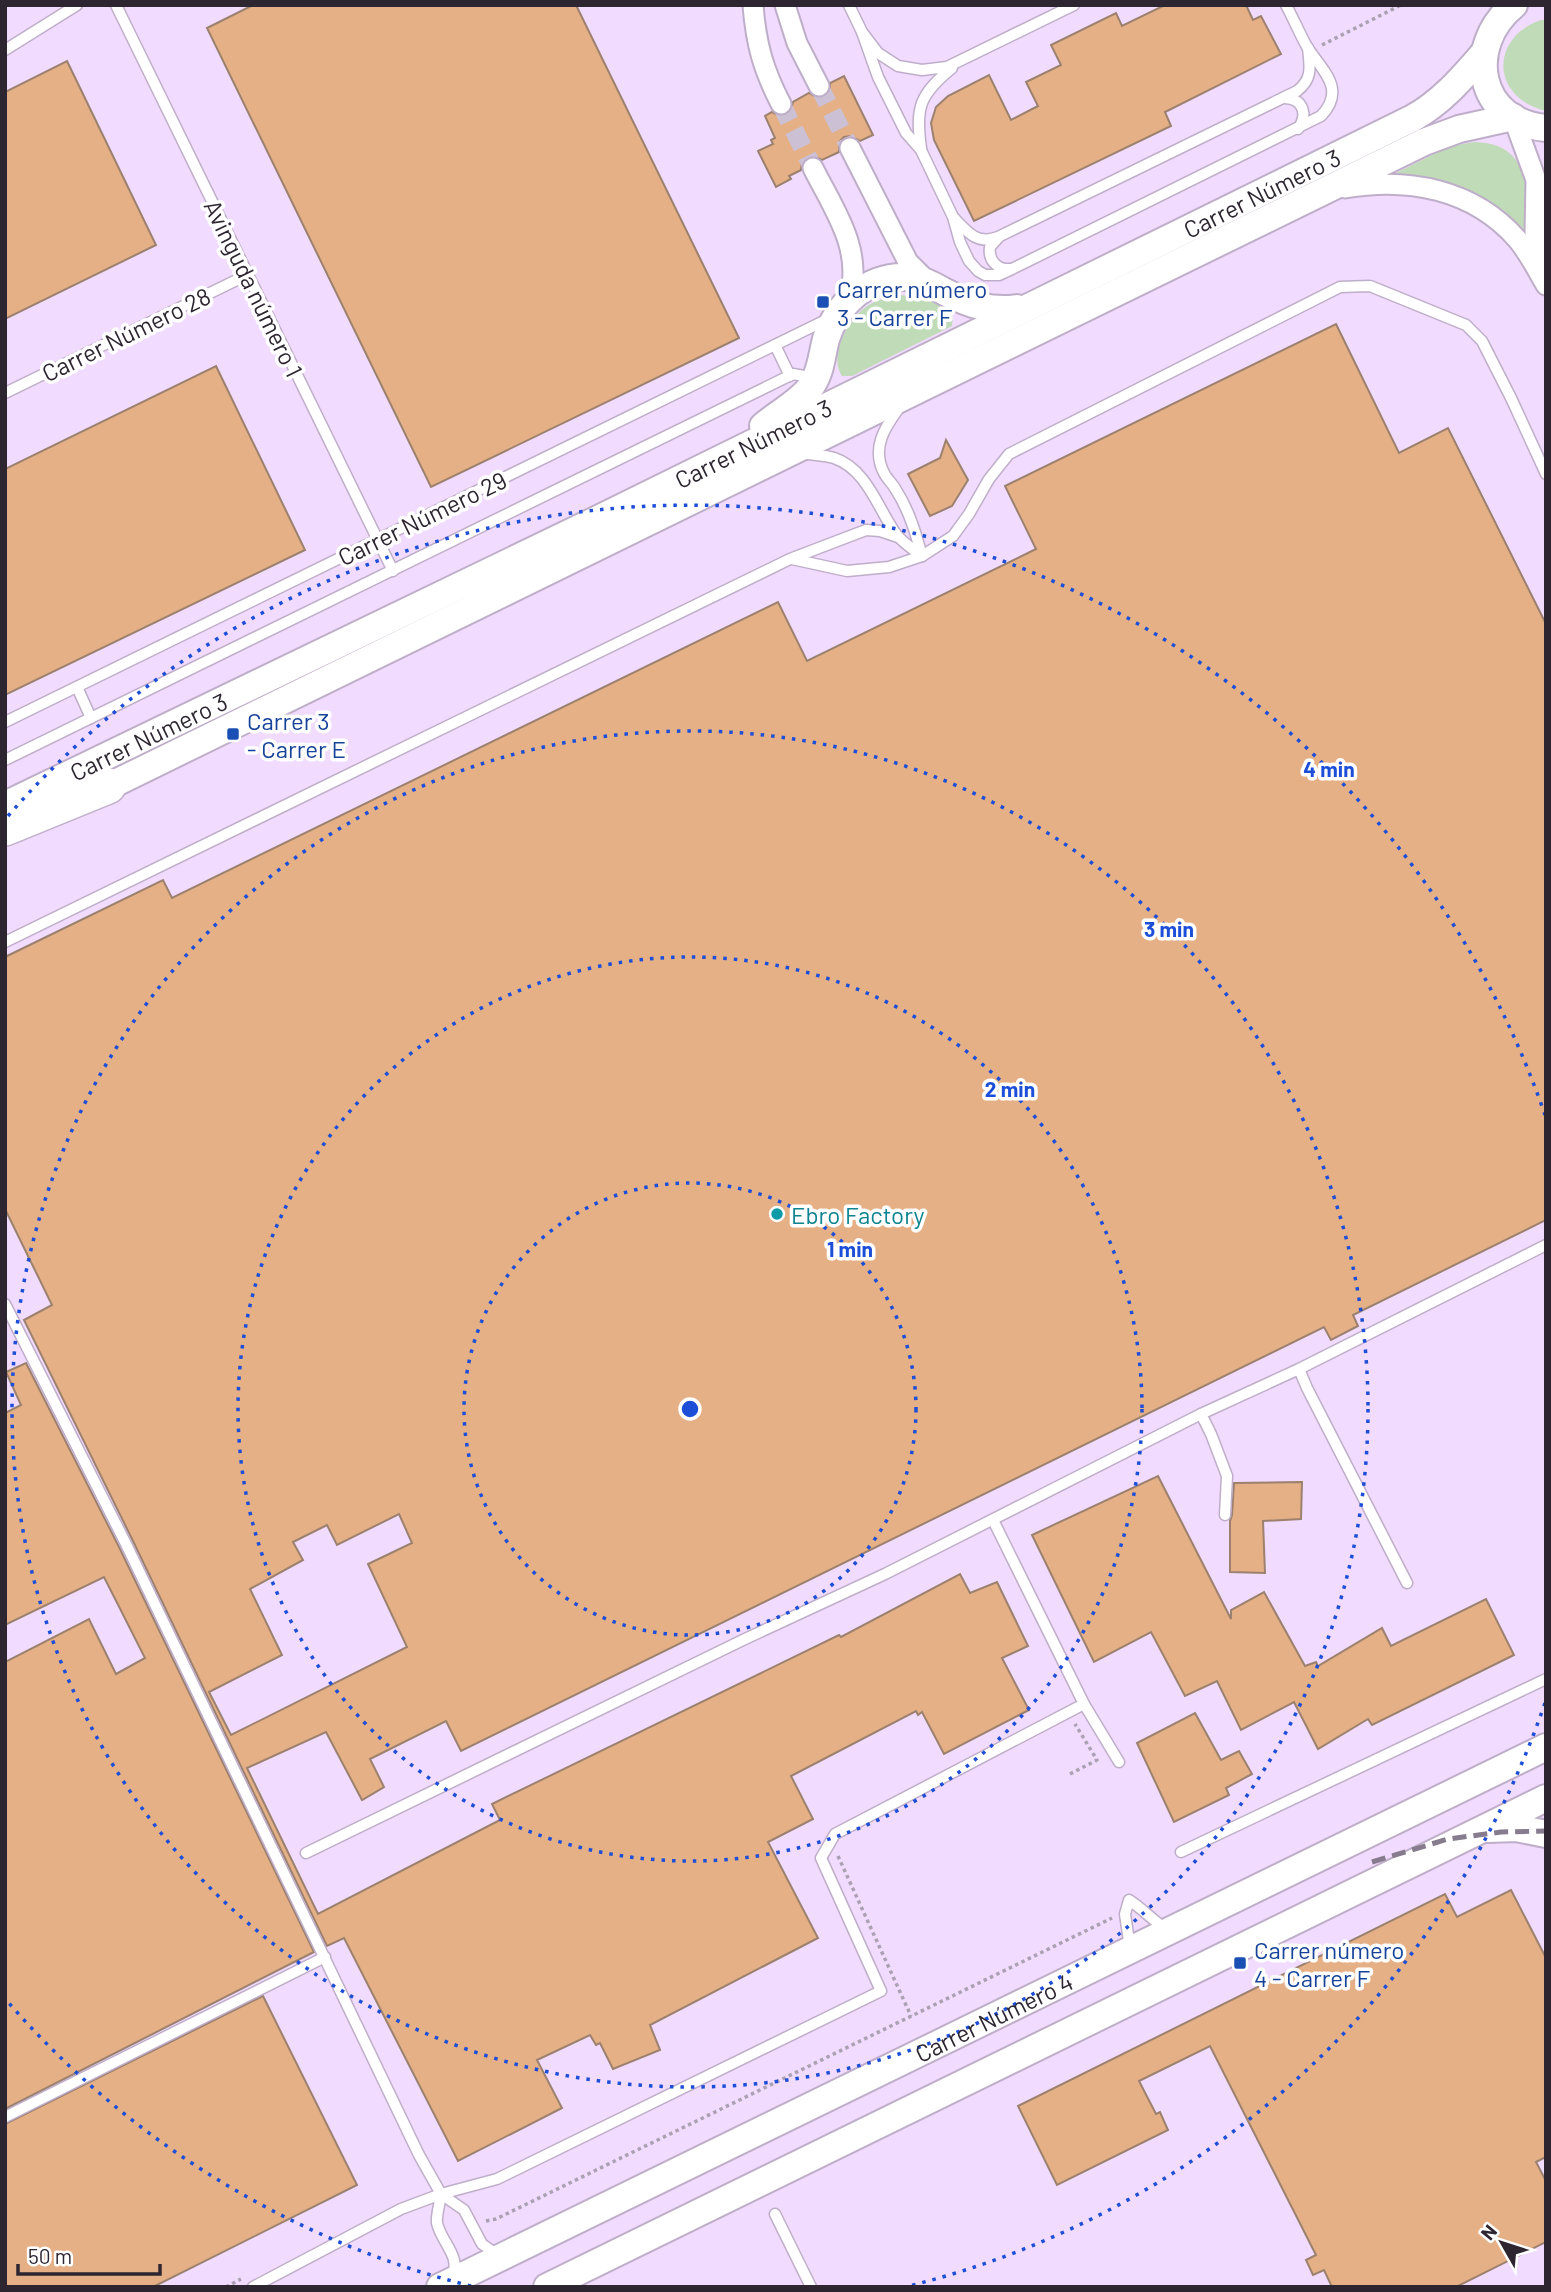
<svg xmlns="http://www.w3.org/2000/svg" width="1551" height="2292" font-family="Barlow,sans-serif">
<style>
.built{fill:#f1dbfe}
.green{fill:#c0dbb7}
.building{fill:#e5b086;stroke:#9b816e;stroke-width:2;fill-rule:evenodd}
.lines{fill:none;stroke-linecap:round;stroke-linejoin:round}
.street-tunnel{stroke:#ccc0d4;stroke-width:19;stroke-dasharray:19 10;stroke-linecap:butt}
.lane-casing{stroke:#bfaec9;stroke-width:13}
.street-casing{stroke:#bfaec9;stroke-width:23}
.secondary-casing{stroke:#bfaec9;stroke-width:30}
.highway-casing{stroke:#bfaec9;stroke-width:38}
.path{stroke:#aca0b3;stroke-width:3.5;stroke-dasharray:3.5 3.5;stroke-linecap:butt}
.lane{stroke:#fff;stroke-width:10}
.street{stroke:#fff;stroke-width:19}
.secondary{stroke:#fff;stroke-width:26}
.highway{stroke:#fff;stroke-width:35}
.rail{stroke:#867c8d;stroke-width:5;stroke-dasharray:14 7;stroke-linecap:butt}
.ring{fill:none;stroke:#1d4ed8;stroke-width:3.5;stroke-dasharray:3.5 7}
.transit-dot{fill:#1a4fb4;stroke:#fff;stroke-width:2.5}
.culture-dot{fill:#0f9aa8;stroke:#fff;stroke-width:2.5}
.labels{text-anchor:middle;dominant-baseline:central;stroke-width:7;stroke-linejoin:round;paint-order:stroke}
.street-label{font-size:24px;fill:#2d2631;stroke:#fff}
.transit-label{font-size:24px;fill:#164399;stroke:#fff;text-anchor:start}
.culture-label{font-size:24px;fill:#0d838f;stroke:#fff;text-anchor:start}
.centre{fill:#1d4ed8;stroke:#fff;stroke-width:3.5}
.ring-label{font-size:21px;text-anchor:middle;font-weight:bold;fill:#1d4ed8;stroke:#fff;stroke-width:7;stroke-linejoin:round;paint-order:stroke}
</style>
<rect width="100%" height="100%" fill="#f4e6fd"/>
<!-- built -->
<rect class="built" x="5" y="5" width="1541" height="2282"/>
<!-- green -->
<g class="green">
<path d="M1541 20H1546V111C1491 98 1489 38 1541 20Z"/>
<path d="M1475 142C1532 144 1528 192 1527 235L1525 236 1451 185 1423 177 1394 174 1450 146Z"/>
<path d="M898 295C920 296 937 301 953 316L952 326 852 376H842C829 356 846 324 862 310 872 301 885 298 898 295Z"/>
</g>
<!-- building -->
<g class="building">
<polygon points="253,5 576,5 739,338 431,487 207,28"/>
<polygon points="1165,5 1246,5 1253,20 1261,16 1281,54 1165,112 1171,126 974,221 934,140 931,123 936,107 948,96 989,75 1011,120 1038,106 1026,82 1061,65 1051,45 1116,13 1122,26"/>
<polygon points="67,61 156,245 5,319 5,92"/>
<polygon points="844,76 873,135 860,141 851,136 844,137 839,142 839,152 822,160 814,156 807,158 802,162 801,170 789,176 791,179 776,187 758,151 773,144 771,140 775,138 765,116 772,112 780,116 787,115 791,110 793,102 809,93 818,98 824,97 830,92 830,83"/>
<path d="M1336 324 1399 453 1448 428 1546 624V1220L1353 1315 1358 1326 1331 1340 1324 1327 461 1751 446 1721 370 1759 384 1787 362 1800 326 1732 247 1768 318 1914 500 1820 492 1804 839 1635 841 1637 960 1574 970 1593 997 1582 1028 1646 1002 1658 1029 1710 944 1754 922 1712 918 1715 916 1711 791 1776 813 1819 768 1842 818 1938 650 2025 660 2050 613 2069 600 2043 596 2045 590 2035 537 2060 562 2108 458 2161 344 1938 327 1946 133 1541 24 1320 52 1305 5 1209V957L163 880 172 898 778 602 807 661 1036 549 1005 486ZM399 1514 412 1543 368 1564 407 1647 231 1735 209 1692 282 1655 250 1589 303 1560 293 1542 327 1525 337 1545Z"/>
<polygon points="216,366 305,550 5,695 5,469"/>
<polygon points="946,440 968,480 952,506 930,516 908,474 940,458"/>
<polygon points="26,1363 119,1547 314,1952 5,2109 5,1662 89,1619 116,1674 145,1658 104,1577 5,1625 5,1413 21,1405 6,1372"/>
<polygon points="1158,1476 1231,1619 1231,1610 1264,1592 1305,1666 1316,1662 1318,1666 1382,1628 1391,1646 1486,1599 1514,1655 1372,1725 1368,1719 1318,1749 1294,1702 1241,1730 1217,1681 1185,1696 1151,1632 1094,1662 1032,1535"/>
<polygon points="1302,1482 1301,1519 1263,1521 1265,1573 1230,1572 1230,1521 1232,1515 1234,1483"/>
<polygon points="1195,1713 1221,1760 1239,1751 1252,1774 1226,1788 1229,1795 1174,1822 1137,1743"/>
<polygon points="1511,1890 1546,1958 1546,2157 1536,2162 1546,2181 1546,2242 1456,2287 1332,2287 1324,2270 1313,2275 1306,2260 1316,2255 1210,2046 1139,2081 1156,2114 1160,2112 1168,2130 1057,2185 1018,2106 1445,1894 1457,1917"/>
<polygon points="263,1996 357,2185 153,2287 5,2287 5,2124"/>
</g>
<g class="lines">
<!-- street-tunnel -->
<g class="street-tunnel">
<polyline points="819,86 850,148"/>
<polyline points="781,104 813,168"/>
</g>
<defs>
<g id="lane">
<polyline points="116,5 393,571"/>
<polyline points="849,5 862,32 878,53 898,66 922,70 947,67 1074,5"/>
<path d="M862 32 878 77 906 133 921 150 953 217 960 242 969 261 978 271 985 275H999L1012 269 1321 116C1348 88 1320 69 1306 45 1299 32 1293 18 1286 5"/>
<polyline points="5,50 77,5"/>
<path d="M1285 98C1304 99 1308 115 1298 129"/>
<path d="M921 148C915 107 920 94 952 68"/>
<path d="M955 219C968 233 978 245 998 237L1297 91C1313 79 1310 66 1308 48"/>
<path d="M998 238 990 247C988 260 997 270 1010 269"/>
<polyline points="775,345 790,376"/>
<polyline points="5,393 247,275"/>
<path d="M899 408C885 427 871 448 884 473 887 479 893 484 896 490 909 510 916 534 922 556"/>
<path d="M801 453C812 455 824 455 834 458 867 469 878 509 896 534 903 543 913 549 922 556"/>
<polyline points="792,559 847,571 889,567 922,556 953,536 969,514 989,479 1009,454 1340,287 1370,286 1466,325 1482,341 1511,398 1546,474"/>
<polyline points="77,687 91,718"/>
<polyline points="5,722 828,319"/>
<polyline points="5,760 793,374 804,376 809,384"/>
<polyline points="5,942 790,559 866,530 880,531 898,537"/>
<polyline points="5,1304 126,1544 419,2155 441,2194 464,2210 482,2244 496,2254"/>
<polyline points="1299,1369 1307,1388 1407,1583"/>
<polyline points="1201,1414 1211,1434 1227,1476 1225,1515"/>
<polyline points="993,1520 1084,1704 1119,1762"/>
<polyline points="1181,1852 1546,1679"/>
<polyline points="306,1853 745,1639 885,1574 1201,1414 1299,1369 1546,1245"/>
<path d="M1130 1948 1125 1914 1129 1900C1143 1909 1152 1920 1166 1929"/>
<polyline points="5,2117 325,1957"/>
<path d="M441 2194C440 2203 436 2215 437 2223 441 2242 462 2257 452 2276"/>
<polyline points="775,2214 811,2287"/>
<polyline points="253,2287 401,2209 441,2194 497,2179 881,1991 821,1858 835,1834 1084,1704"/>
</g>
<g id="street">
<path d="M753 5C756 44 763 69 781 104"/>
<polyline points="785,5 797,43 819,86"/>
<polyline points="1513,117 1536,180 1535,233 1540,265"/>
<polyline points="850,148 908,262 927,281"/>
<path d="M813 168C834 210 864 250 849 299"/>
<path d="M1345 188C1408 177 1473 189 1517 239 1529 253 1537 270 1546 285"/>
</g>
<g id="secondary">
<path d="M1514 5C1464 46 1477 122 1546 128"/>
<path d="M763 426C778 413 802 401 812 385 821 372 822 354 826 339 837 304 867 276 905 277 920 278 933 285 945 292 969 304 990 312 1017 308"/>
<polyline points="93,794 1424,142 1459,129 1513,117"/>
<path id="s1" d="M5 805 592 522 1413 118C1442 102 1462 78 1483 54"/>
<polyline points="1488,1829 1516,1828 1546,1834"/>
<path id="s2" d="M440 2287 1546 1747"/>
<polyline points="547,2287 1546,1798"/>
</g>
<polyline id="highway" points="5,828 108,786"/>
</defs>
<!-- lane casing -->
<use href="#lane" class="lane-casing"/>
<!-- street casing -->
<use href="#street" class="street-casing"/>
<!-- secondary casing -->
<use href="#secondary" class="secondary-casing"/>
<!-- highway casing -->
<use href="#highway" class="highway-casing"/>
<!-- path -->
<g class="path">
<polyline points="1322,45 1401,5"/>
<polyline points="1070,1774 1097,1760 1075,1724"/>
<polyline points="838,1856 911,2016"/>
<polyline points="486,2221 496,2219 1112,1918"/>
<polyline points="226,2287 241,2279"/>
</g>
<!-- lane -->
<use href="#lane" class="lane"/>
<!-- street -->
<use href="#street" class="street"/>
<!-- secondary -->
<use href="#secondary" class="secondary"/>
<!-- highway -->
<use href="#highway" class="highway"/>
<!-- rail -->
<polyline class="rail" points="1372,1862 1448,1839 1501,1832 1546,1831"/>
</g>
<!-- distance rings -->
<g class="ring">
<circle cx="690" cy="1409" r="226"/>
<circle cx="690" cy="1409" r="452"/>
<circle cx="690" cy="1409" r="678"/>
<path d="M1545 1703A904 904 0 0 1 909 2286M471 2286A904 904 0 0 1 8 2002M8 816A904 904 0 0 1 1545 1115"/>
</g>
<!-- markers -->
<g class="transit-dot">
<rect x="816" y="295" width="14" height="14" rx="3.5"/>
<rect x="226" y="727" width="14" height="14" rx="3.5"/>
<rect x="1233" y="1956" width="14" height="14" rx="3.5"/>
</g>
<circle class="culture-dot" cx="777" cy="1214" r="7"/>
<g class="labels">
<!-- street labels -->
<g class="street-label">
<text stroke="none"><textPath href="#s1" startOffset="1398">Carrer Número 3</textPath></text>
<text transform="translate(254 288) rotate(64)">Avinguda número 1</text>
<text transform="translate(126 334) rotate(-26)">Carrer Número 28</text>
<text stroke="none"><textPath href="#s1" startOffset="831">Carrer Número 3</textPath></text>
<text transform="translate(422 518) rotate(-26)">Carrer Número 29</text>
<text stroke="none"><textPath href="#s1" startOffset="159">Carrer Número 3</textPath></text>
<text stroke="none"><textPath href="#s2" startOffset="616">Carrer Número 4</textPath></text>
</g>
<!-- transit labels -->
<g class="transit-label">
<text x="837" y="288">Carrer número<tspan x="837" dy="28">3 - Carrer F</tspan></text>
<text x="247" y="720">Carrer 3<tspan x="247" dy="28">- Carrer E</tspan></text>
<text x="1254" y="1949">Carrer número<tspan x="1254" dy="28">4 - Carrer F</tspan></text>
</g>
<!-- culture labels -->
<g class="culture-label">
<text x="791" y="1214">Ebro Factory</text>
</g>
</g>
<circle cx="690" cy="1409" r="10" class="centre"/>
<g class="ring-label">
<text x="1329" y="777">4 min</text>
<text x="1169" y="937">3 min</text>
<text x="1010" y="1097">2 min</text>
<text x="850" y="1257">1 min</text>
</g>
<!-- border -->
<rect width="1551" height="2292" fill="none" stroke="#2d2631" stroke-width="14"/>
<!-- north arrow -->
<g transform="translate(1502 2243) rotate(309)" stroke="#ffffff" stroke-width="5" paint-order="stroke">
<path d="M0-5L12 26L0 18L-12 26Z" fill="#2d2631"/>
<text y="-10" font-size="19" font-weight="bold" text-anchor="middle" fill="#2d2631">N</text>
</g>
<!-- scale -->
<path d="M18 2264v10h142v-10" fill="none" stroke="#2d2631" stroke-width="3.5"/>
<text x="28" y="2264" font-size="21" fill="#2d2631" stroke="#ffffff" stroke-width="5" paint-order="stroke">50 m</text>
</svg>
